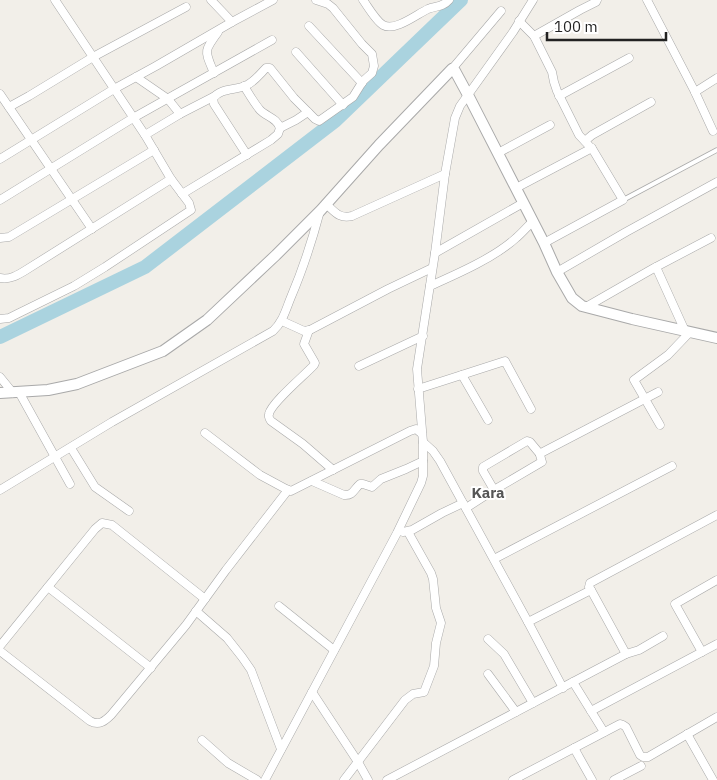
<svg xmlns="http://www.w3.org/2000/svg" width="717" height="780" font-family="'IBM Plex Sans',sans-serif">
<style>
.lines{fill:none;stroke-linecap:round;stroke-linejoin:round}
.river{stroke:#aad3df;stroke-width:14}
.service-casing{stroke:#a9a9a9;stroke-width:5.5}
.minor-casing{stroke:#a9a9a9;stroke-width:9}
.tertiary-casing{stroke:#a9a9a9;stroke-width:12}
.service{stroke:#fff;stroke-width:4}
.minor{stroke:#fff;stroke-width:8}
.tertiary{stroke:#fff;stroke-width:10}
.labels{text-anchor:middle;dominant-baseline:central;stroke-width:4;stroke-linejoin:round;paint-order:stroke}
.quarter-label{font-size:15px;font-weight:bold;fill:#555;stroke:#fff}
</style>
<rect width="100%" height="100%" fill="#f2efe9"/>
<g class="lines">
<!-- river -->
<polyline class="river" points="0,337 145,267 335,121 461,0"/>
<defs>
<polyline id="service" points="623,200 717,150"/>
<g id="minor">
<polyline points="211,0 232,22"/>
<path d="M363 0C368 7 376 21 383 25 395 32 417 14 428 9 436 6 443 7 449 0"/>
<polyline points="647,0 695,92 713,131"/>
<polyline points="519,21 534,36 552,72 554,82 557,91 579,135 593,150 623,200 544,243"/>
<polyline points="309,26 362,83"/>
<polyline points="534,36 580,10 596,2 597,0"/>
<polyline points="296,52 343,105"/>
<polyline points="452,69 501,11"/>
<path d="M214 73C205 51 203 52 218 32"/>
<polyline points="136,77 168,99 180,114"/>
<polyline points="695,92 717,78"/>
<polyline points="0,94 92,229"/>
<polyline points="559,96 629,58"/>
<polyline points="9,107 29,96 93,57 186,7"/>
<polyline points="280,128 296,120 308,112"/>
<polyline points="145,135 180,114 215,96"/>
<polyline points="585,141 592,135 651,102"/>
<polyline points="498,153 550,125"/>
<path d="M247 155 214 104 213 98C222 87 236 91 247 85 255 81 260 74 266 68H270L294 98 315 119 319 121 353 97 363 81 372 73 374 66 372 54 362 44 333 8 328 4 316 0"/>
<polyline points="0,159 114,89 156,66 232,22 273,0"/>
<polyline points="516,188 592,148"/>
<path d="M182 194 271 140 278 134 280 128C277 118 267 117 260 110 254 103 249 94 244 86"/>
<polyline points="0,200 133,118 272,40"/>
<path d="M326 204C335 212 339 219 352 216L445 174"/>
<polyline points="0,238 9,237 154,150"/>
<polyline points="435,253 523,203"/>
<polyline points="656,267 685,331"/>
<polyline points="557,272 626,232 717,182"/>
<path d="M0 278C10 280 18 275 26 270L171 179"/>
<path d="M430 286C457 274 494 258 516 238 522 233 527 227 533 221"/>
<polyline points="586,307 654,268 711,238"/>
<polyline points="0,319 9,318 17,314 74,286 105,267 191,210 189,203 171,179 145,135 55,0"/>
<polyline points="282,321 304,331 310,330 388,289 432,268"/>
<path d="M309 330 304 344 315 363 314 365C306 374 271 403 269 414 268 417 269 418 271 421L303 444 333 470"/>
<polyline points="359,366 423,336"/>
<polyline points="462,375 488,420"/>
<polyline points="0,377 13,393"/>
<polyline points="418,389 505,361 531,409"/>
<polyline points="19,392 70,484"/>
<polyline points="660,425 634,380 668,355 690,332"/>
<polyline points="205,433 260,475 286,489 291,491 410,431 416,429 422,434"/>
<polyline points="423,442 433,451 440,461 528,622 563,688"/>
<polyline points="71,448 95,487 129,511"/>
<path d="M312 481 344 495C353 496 354 489 360 484H363L372 487 381 479 406 469 423 461"/>
<path d="M0 490 112 422 273 331C283 322 286 309 291 297 303 269 312 241 320 211"/>
<polyline points="494,490 483,471 483,467 527,441 530,442 540,454"/>
<polyline points="466,508 494,490 540,463 542,462 540,455 541,453 658,392"/>
<polyline points="403,532 412,530 442,513 463,503"/>
<polyline points="494,559 672,466"/>
<polyline points="48,587 151,668"/>
<polyline points="279,606 334,650"/>
<polyline points="196,611 227,638 242,657 251,670 281,749"/>
<polyline points="528,622 591,590"/>
<polyline points="488,639 504,654 533,703"/>
<polyline points="0,646 95,529 102,523 112,525 205,599"/>
<path d="M0 651 90 721C99 726 105 721 111 715L186 625 226 570 288 490"/>
<polyline points="702,652 675,604 717,580"/>
<polyline points="626,654 639,650 663,636"/>
<polyline points="488,674 516,712"/>
<polyline points="573,682 604,732"/>
<polyline points="312,692 358,762 368,780"/>
<polyline points="591,711 717,644"/>
<polyline points="687,734 713,780"/>
<polyline points="202,740 228,763 257,780"/>
<polyline points="574,748 592,780"/>
<polyline points="265,780 397,533 421,483 423,476 423,442 417,369 435,253 445,174 455,118 460,106 513,32 533,0"/>
<polyline points="344,780 405,700 413,694 424,692 434,666 436,643 441,623 436,608 433,579 431,573 408,532"/>
<polyline points="387,780 626,654 591,590 589,587 590,583 717,515"/>
<polyline points="513,780 620,724 623,725 626,727 640,755 643,757 648,757 717,717"/>
<polyline points="614,780 641,766"/>
</g>
<polyline id="tertiary" points="0,393 48,390 77,384 163,351 207,320 276,255 321,210 379,145 452,69 455,71 468,95 544,243 557,272 572,298 582,306 632,319 717,338"/>
</defs>
<!-- service casing -->
<use href="#service" class="service-casing"/>
<!-- minor casing -->
<use href="#minor" class="minor-casing"/>
<!-- tertiary casing -->
<use href="#tertiary" class="tertiary-casing"/>
<!-- service -->
<use href="#service" class="service"/>
<!-- minor -->
<use href="#minor" class="minor"/>
<!-- tertiary -->
<use href="#tertiary" class="tertiary"/>
</g>
<g class="labels">
<!-- quarter labels -->
<g class="quarter-label">
<text x="488" y="492">Kara</text>
</g>
</g>
<!-- scale -->
<path d="M547 32v8h119v-8" fill="none" stroke="#222222" stroke-width="2.5"/>
<text x="554" y="32" font-size="15" fill="#222222" stroke="#ffffff" stroke-width="4" paint-order="stroke">100 m</text>
</svg>
